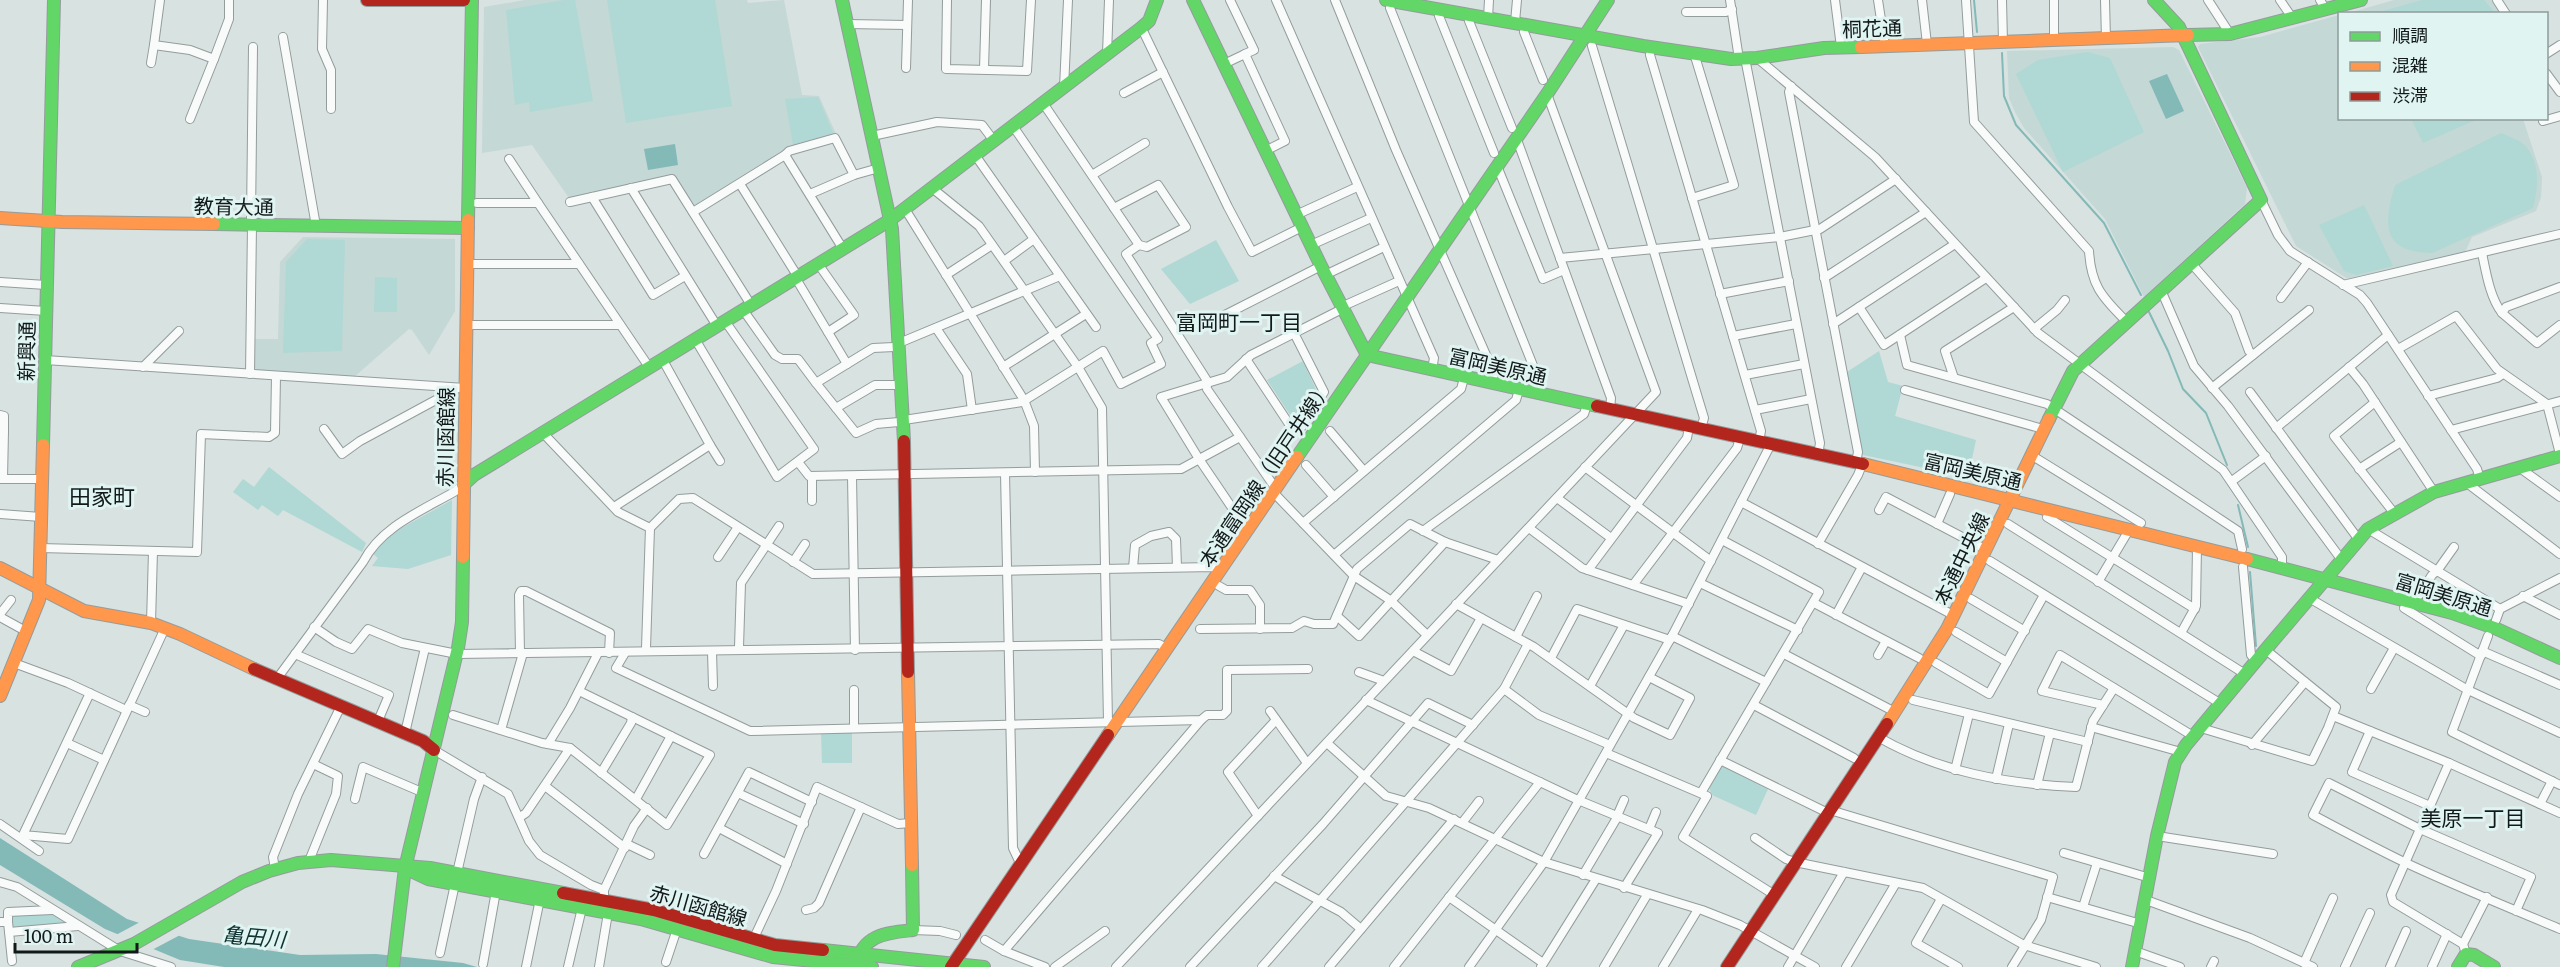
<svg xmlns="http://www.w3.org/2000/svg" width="2560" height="967" font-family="Literata,'Noto Sans JP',serif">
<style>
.built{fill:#c4d8d6}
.green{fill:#b0d8d5}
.water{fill:#83b9b7}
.pier{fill:#d7e2e1}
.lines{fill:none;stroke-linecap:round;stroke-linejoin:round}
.stream{stroke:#83b9b7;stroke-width:2}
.street-casing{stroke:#949c9c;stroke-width:10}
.fast-casing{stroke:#949c9c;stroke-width:14}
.slow-casing{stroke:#949c9c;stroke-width:14}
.jam-casing{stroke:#949c9c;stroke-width:14}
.street{stroke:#f9fbfa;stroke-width:8}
.fast{stroke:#63d668;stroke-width:12}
.slow{stroke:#ff974d;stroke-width:12}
.jam{stroke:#b3261e;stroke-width:12}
.labels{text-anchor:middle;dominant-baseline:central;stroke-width:6;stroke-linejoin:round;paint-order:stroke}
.street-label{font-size:20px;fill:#121919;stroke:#e0f4f2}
.neighbourhood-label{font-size:21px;fill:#121919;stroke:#e0f4f2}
.water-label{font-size:21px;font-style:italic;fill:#0e3332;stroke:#e0f4f2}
.quarter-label{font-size:22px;fill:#121919;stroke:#e0f4f2}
</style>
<rect width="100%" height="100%" fill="#d7e2e1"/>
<!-- built -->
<g class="built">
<polygon points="525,0 747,0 748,3 784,0 802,95 819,96 836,134 789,149 695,207 675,175 569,198 532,145 482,153 484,7"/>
<polygon points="2394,0 2492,0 2501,13 2345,14"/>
<polygon points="2339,15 2340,118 2523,119 2542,177 2541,197 2536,211 2472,237 2465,252 2348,279 2296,246 2198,47 2200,44 2260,37"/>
<polygon points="2173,47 2179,50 2247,188 2245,204 2144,297 2105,219 2024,128 2015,112 2009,98 2007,51"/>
<polygon points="303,237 455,239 455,311 429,355 412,330 409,329 354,377 258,370 254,367 254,339 278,339 280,262"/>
</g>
<!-- green -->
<g class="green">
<polygon points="564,0 575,0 593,101 530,112 529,102 515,105 506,10"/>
<polygon points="607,0 715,0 732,106 626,123"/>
<polygon points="2422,0 2484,0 2495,13 2383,13 2383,11"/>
<polygon points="2087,52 2110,58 2144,132 2063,172 2016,74 2038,60"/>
<polygon points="818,97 833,133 793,145 785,99"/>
<polygon points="2411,119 2478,119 2423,143"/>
<path d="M2501 133C2507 136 2514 138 2519 141 2541 155 2539 187 2533 208L2432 253C2382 252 2383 225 2395 185Z"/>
<polygon points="2364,205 2393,266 2356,275 2344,271 2319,225"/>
<polygon points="307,239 345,240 342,351 283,353 286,262"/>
<polygon points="1216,240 1239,281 1190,304 1161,269"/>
<polygon points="375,277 397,278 397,312 374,312"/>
<polygon points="1879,351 1888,382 1903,386 1895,416 1976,440 1968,477 1863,455 1847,372"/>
<polygon points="1303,361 1319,396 1299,424 1296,424 1267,380"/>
<polygon points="269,467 366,543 362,552 283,510 278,516 262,505 258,510 233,492 243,479 254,487"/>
<polygon points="452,500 451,555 408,569 372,566 378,558 371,552 389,535"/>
<polygon points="821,732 852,732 852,763 822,763"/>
<polygon points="1722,766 1768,789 1756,815 1712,795 1709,788"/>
<polygon points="50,912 67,924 13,930 12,914"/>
</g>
<!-- water -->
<g class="water">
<polygon points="2167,74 2184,111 2166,119 2149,81"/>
<polygon points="675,144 678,165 648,170 644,149"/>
<polygon points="0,838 127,919 189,939 300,955 376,954 463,963 477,967 224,967 180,960 105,929 0,865"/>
</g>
<!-- pier -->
<polygon class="pier" points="142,921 182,934 150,951 114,936"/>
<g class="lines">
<!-- stream -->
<g class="stream">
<polyline points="1974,0 1977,32"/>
<polyline points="2002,53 2004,96 2016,125 2104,223 2141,295"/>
<polyline points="2149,312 2168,351 2183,389 2206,413 2227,465"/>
<polyline points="2238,505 2248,547"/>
<polyline points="2250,572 2256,646"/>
</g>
<defs>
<g id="street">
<polyline points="160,0 154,45 190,50 214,59 229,19 229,0"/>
<polyline points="323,0 322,49 331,70 331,109"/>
<polyline points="947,0 946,69 1027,71 1031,0"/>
<polyline points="1230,0 1254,50 1245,54"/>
<polyline points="1276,0 1434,358 1432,370"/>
<polyline points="1335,0 1396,150 1494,373 1491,384"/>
<polyline points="1730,0 1739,59"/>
<polyline points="1835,0 1841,47"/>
<polyline points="1878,0 1885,46"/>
<polyline points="1922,0 1927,44"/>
<path d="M1966 0 1974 122 2089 251C2091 284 2101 296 2123 318"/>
<polyline points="2002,0 2003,42"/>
<polyline points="2054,0 2054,41"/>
<polyline points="2105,0 2106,39"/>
<polyline points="2208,0 2230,34"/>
<polyline points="2280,0 2293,19"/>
<polyline points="2320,0 2326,10"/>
<polyline points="2497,0 2506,14"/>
<polyline points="1390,8 1540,383 1538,394"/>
<polyline points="1686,12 1726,12 1732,9"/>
<polyline points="1439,16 1494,153"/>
<polyline points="1488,18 1489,0"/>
<polyline points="1469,21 1512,128"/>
<polyline points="1515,22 1517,0"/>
<polyline points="847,24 907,25"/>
<polyline points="1524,32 1543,80"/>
<polyline points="1144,33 1228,207 1252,252 1302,227"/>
<polyline points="283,37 316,226"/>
<polyline points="1592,46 1704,418 1701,429"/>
<polyline points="1107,54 1109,0"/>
<polyline points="2546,54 2560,45"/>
<polyline points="1650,55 1761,431 1759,441"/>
<polyline points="1745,58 1820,443 1818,455"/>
<polyline points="1757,58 1875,157 2038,333 2223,470 2282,557 2282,569"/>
<polyline points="151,63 154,45"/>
<polyline points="1224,64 1245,54 1285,141 1265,151"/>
<polyline points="906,68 908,0"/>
<polyline points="984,69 986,0"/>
<polyline points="2546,73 2560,92"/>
<polyline points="1791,86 1789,92 1858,452 1856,463"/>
<polyline points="1064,88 1068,0"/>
<polyline points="1124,93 1163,72"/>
<polyline points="1043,103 1139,245 1126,254 1206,379 1207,389 1276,489"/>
<polyline points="190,119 214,59"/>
<polyline points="2543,121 2560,116"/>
<polyline points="872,136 937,122 982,125 994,141"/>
<polyline points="1516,137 1611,398 1610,410"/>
<polyline points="785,155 789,151 835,138 854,175"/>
<polyline points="975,155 1096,327"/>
<polyline points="509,159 538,203"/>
<polyline points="1497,166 1543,279 1564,270"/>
<polyline points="1092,175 1145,143"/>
<polyline points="740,184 798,277"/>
<polyline points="631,188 717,326"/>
<polyline points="932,188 979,226 1078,367 1102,408 1108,722"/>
<polyline points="810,194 854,175 879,168"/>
<polyline points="592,197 653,295 685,276"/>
<polyline points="1692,198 1734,185 1694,53"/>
<polyline points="2261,200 2278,235 2290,251 2360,295 2367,303 2477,469 2480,479"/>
<polyline points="570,202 672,179 751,305"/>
<polyline points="477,203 538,203 649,367"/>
<polyline points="1114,208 1158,185 1186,227 1147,247 1139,245"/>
<polyline points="905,209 1024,400 1034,426 1035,472"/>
<polyline points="693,212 785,155 843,249"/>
<polyline points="1296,215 1357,187"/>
<polyline points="251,218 253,47"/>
<polyline points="1311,245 1371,218"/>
<path d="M2482 253C2486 272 2490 298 2502 313L2537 343 2560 325"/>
<polyline points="1560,258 1780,237 1820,229 1896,179"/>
<polyline points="1004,261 1034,239"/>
<polyline points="2191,263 2235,313 2249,351 2253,355"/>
<polyline points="467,264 579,264"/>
<polyline points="821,268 854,315 828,332"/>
<polyline points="946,275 992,245"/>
<polyline points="1325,275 1384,247"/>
<polyline points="1824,278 1926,212"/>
<polyline points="0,282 46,285"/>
<polyline points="798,282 847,364"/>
<polyline points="2343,285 2560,234"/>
<polyline points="2161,290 2194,366 2228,406 2341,559"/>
<polyline points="1720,294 1789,281"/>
<polyline points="2281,298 2308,262"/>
<polyline points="1341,307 1399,281"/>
<polyline points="1859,307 1884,345 1986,278"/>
<polyline points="0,308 46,311"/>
<polyline points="2502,313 2506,307 2560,287"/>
<polyline points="746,314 775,355 782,359 798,359 816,383"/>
<polyline points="1213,321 1321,266"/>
<polyline points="1833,324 1955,244"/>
<polyline points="466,325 620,325"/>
<polyline points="936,328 967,374 972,410"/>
<polyline points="2034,329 2057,310 2065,300"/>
<polyline points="1900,335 1907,365 2047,404 2238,531 2242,549"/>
<polyline points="1733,336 1796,324"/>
<polyline points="695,339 777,477 814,449 725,321"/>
<polyline points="899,343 1060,276"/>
<polyline points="894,347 873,348 816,383 856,433 876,424 899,422"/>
<polyline points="2398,349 2456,316 2497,369 2547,404 2560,454"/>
<polyline points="1246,359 1291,427 1300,429 1324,392 1294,333"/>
<polyline points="45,360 465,388"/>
<polyline points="143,367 179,331"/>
<polyline points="1003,367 1086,314"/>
<polyline points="2349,367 2363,384 2434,492"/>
<polyline points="250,374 252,225"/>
<polyline points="1745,375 1804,364"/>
<polyline points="1954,378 1945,351 2014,307"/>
<polyline points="2212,388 2309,310"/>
<polyline points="1905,390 2043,429"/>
<polyline points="2250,392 2359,540"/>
<polyline points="2428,396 2497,378 2503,374"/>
<polyline points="2375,402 2334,436 2394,513"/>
<polyline points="836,408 875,385 897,385"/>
<polyline points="1755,410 1811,399"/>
<polyline points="0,415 4,416 4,431"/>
<polyline points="904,420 1022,402 1103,351 1121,384 1161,364 1151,343 1158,339 1013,126"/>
<polyline points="2276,428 2388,335"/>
<polyline points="324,429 342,454 360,441 458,388"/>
<polyline points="2451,430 2560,401"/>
<polyline points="1330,431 1364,471"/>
<polyline points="0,432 4,431 3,479"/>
<polyline points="543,433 618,512 650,528 646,648"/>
<polyline points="710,445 720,461"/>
<polyline points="2031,455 2141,523"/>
<polyline points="798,462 809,476 1181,469 1240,437"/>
<polyline points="1306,465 1334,497"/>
<polyline points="1585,467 1711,561"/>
<polyline points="2359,469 2401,442"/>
<polyline points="2524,471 2560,497"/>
<polyline points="1005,473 1013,848 1021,865"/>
<polyline points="812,476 812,501"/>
<polyline points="852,476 855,650"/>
<polyline points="0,479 42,479"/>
<polyline points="2232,481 2266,456"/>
<polyline points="2467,483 2560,554"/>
<polyline points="1274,493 1354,576 1390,600 1427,635"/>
<polyline points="1557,498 1611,538"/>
<polyline points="1741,502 1953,615"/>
<polyline points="614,507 710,445 665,364"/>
<polyline points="1879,510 1886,497 1985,549"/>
<polyline points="0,514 41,517"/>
<polyline points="2047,517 2195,609"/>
<polyline points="1303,523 1461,389 1464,378"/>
<polyline points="1243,524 1199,459 1161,397 1227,377 1251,355 1342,309"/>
<polyline points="1937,524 1950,494"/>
<polyline points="2008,524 2245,674"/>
<polyline points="650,528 679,499 693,498 813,574 1214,567 1221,571"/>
<polyline points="1529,528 1582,568 1689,604"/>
<polyline points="2368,529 2500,609"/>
<polyline points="1423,531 1584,414 1587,405"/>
<polyline points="1818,544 1858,475 1862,465"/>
<polyline points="40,548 197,552 201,434 269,437 275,433 276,376"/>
<polyline points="1334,555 1516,400 1519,390"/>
<polyline points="718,557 738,527"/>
<polyline points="1990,561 2221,704"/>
<polyline points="793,562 805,544"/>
<polyline points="2243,567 2251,655 2256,661"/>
<polyline points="1133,568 1135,545 1151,536 1169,532 1176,539 1177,567"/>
<polyline points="1588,570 1687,438 1689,427"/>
<polyline points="2437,571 2454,547"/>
<polyline points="2098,582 2129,530"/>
<polyline points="1700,583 1798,630"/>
<polyline points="1633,585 1737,448 1740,438"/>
<polyline points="1219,586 1226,590 1250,590 1260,605 1260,629"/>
<polyline points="2419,595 2432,575 2437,571"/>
<polyline points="2523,596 2560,615"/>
<polyline points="2309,598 2468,690 2560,733"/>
<polyline points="1971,599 2025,631"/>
<polyline points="1814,603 1919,658"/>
<polyline points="1456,604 1534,647 1634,718 1670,735 1690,698 1649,677"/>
<polyline points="2404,608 2481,656"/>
<polyline points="0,614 11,600"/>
<polyline points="1836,615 1862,567"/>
<polyline points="1337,616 1359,636 1445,542"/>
<polyline points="0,617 20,628"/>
<polyline points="2496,620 2500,609 2560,578"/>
<polyline points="151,623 153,551"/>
<polyline points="314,627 336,642 352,649 368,629 402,643 457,654 1159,644 1168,649"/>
<polyline points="1200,629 1292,628 1304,621 1314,624 1333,624 1357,569 1410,524 1445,542 1498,560"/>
<polyline points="1956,632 2007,662"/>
<polyline points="2181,633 2196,606 2197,547"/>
<polyline points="1672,636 1766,682"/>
<polyline points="2488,636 2452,732 2560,785"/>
<polyline points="1516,637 1537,596"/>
<polyline points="739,647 741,583 779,526"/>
<polyline points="1413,651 1451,671 1481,618"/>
<polyline points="2482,651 2560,685"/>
<polyline points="712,652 713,686"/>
<polyline points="520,653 519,595 521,591 526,591 610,633 609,653"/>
<polyline points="625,653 616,668 750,731 1201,720 1207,715 1223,715 1227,711 1227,670 1308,669"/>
<polyline points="295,654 389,695 378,721"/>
<polyline points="1784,654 1895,712"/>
<polyline points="1878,655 1886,641"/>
<polyline points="1551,658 1577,609 1670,640"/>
<polyline points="14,663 68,683 126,710"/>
<polyline points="1936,663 1989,694 2044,595"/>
<polyline points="1359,672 1384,681"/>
<path d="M276 680 363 562C381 527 421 511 454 492L463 485"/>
<polyline points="1590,686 1624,625"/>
<polyline points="1504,689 1539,715 1610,745"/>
<polyline points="2371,689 2394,648"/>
<polyline points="90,693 23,835 68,839 165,628"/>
<polyline points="1366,700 1578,800 1658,833 1624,888"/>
<polyline points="1913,700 2088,742"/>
<polyline points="129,705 145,712"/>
<polyline points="1754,705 1854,758"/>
<polyline points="2103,705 2042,691 2060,655 2193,736"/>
<polyline points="1270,711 1307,763"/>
<polyline points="453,715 542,743 570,748 667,825 710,755 579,691"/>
<polyline points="2333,716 2449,763 2560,813"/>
<polyline points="854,727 854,690"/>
<polyline points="2091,727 2181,752"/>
<polyline points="2201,728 2312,761 2328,728 2336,707 2266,650"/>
<polyline points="501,730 523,653"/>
<polyline points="2370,731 2352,772 2430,806"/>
<polyline points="405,733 425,648"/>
<path d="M1878 737C1939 772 2007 784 2076 787L2093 721 2114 688"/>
<polyline points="67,743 104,760"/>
<polyline points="1327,743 1386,796 1429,808 1544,862 1702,910 1740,925 1815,967"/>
<polyline points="548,744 570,708 598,653"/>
<polyline points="2252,745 2305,682"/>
<polyline points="434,750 508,794 529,841 540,855 591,885 604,890 604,900"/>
<polyline points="1606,753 1707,796 1683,837 1773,894"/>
<polyline points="1720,760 1828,813"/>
<polyline points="2449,763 2391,895 2393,902 2463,944 2466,954"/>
<polyline points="1955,770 1969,714"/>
<polyline points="601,773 631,723 632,717"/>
<polyline points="1996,779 2009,724"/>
<polyline points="2037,785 2050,733"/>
<polyline points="545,786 625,848"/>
<polyline points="738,793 804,824"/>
<polyline points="1701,793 1819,592 1722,540"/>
<polyline points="355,799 363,767 424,793"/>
<polyline points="636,799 671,736"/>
<polyline points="2540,804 2552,781"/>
<polyline points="1830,810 2053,877 2041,920 2012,967"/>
<polyline points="1258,816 1228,772 1276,720"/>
<polyline points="1617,816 1624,800"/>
<polyline points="520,817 526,813 570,748"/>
<polyline points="1462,823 1479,801"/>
<polyline points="0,824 39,851"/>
<polyline points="719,828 787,864"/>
<polyline points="1649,829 1656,812"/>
<polyline points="2157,836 2273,854"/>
<polyline points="1755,838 1786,859 1795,862 1923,888 2024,945 2096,967"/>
<polyline points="627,844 650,855"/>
<polyline points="2064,853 2150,878"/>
<polyline points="704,854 749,772 812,802"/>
<polyline points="309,861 336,794 338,776 313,764"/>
<polyline points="275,869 273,857 298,794 340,708"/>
<polyline points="457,873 474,799 482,777"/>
<polyline points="1583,875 1618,816"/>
<polyline points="1274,876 1341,912 1361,929"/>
<polyline points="0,882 17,887 120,951 171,967"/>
<polyline points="604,890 634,826 647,808"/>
<polyline points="1449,897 1543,963"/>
<polyline points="2047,897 2141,924"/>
<polyline points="1941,899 1916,943 1958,967"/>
<polyline points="2146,900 2250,938 2313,967"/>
<polyline points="2083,907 2097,863"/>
<polyline points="806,910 814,908 819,903 861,807"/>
<path d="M2516 911 2531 877 2420 829 2329 783 2313 815C2343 831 2373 847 2404 862 2455 886 2508 907 2560 929"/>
<polyline points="0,922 8,922 12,961"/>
<polyline points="8,922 8,912 52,910"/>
<polyline points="913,930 940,931 956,935"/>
<polyline points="9,932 78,926"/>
<polyline points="753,940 776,891 817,787 898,824 911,823"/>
<polyline points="985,940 1004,951 1045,967"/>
<polyline points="2463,944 2487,897"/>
<polyline points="1004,951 1201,720"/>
<polyline points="2135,951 2180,967"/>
<polyline points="440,953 455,884"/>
<polyline points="666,962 677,929"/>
<polyline points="2304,963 2333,898"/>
<polyline points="483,964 496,891"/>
<polyline points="526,967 540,899"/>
<polyline points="568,967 582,908"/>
<polyline points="599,967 608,913"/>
<polyline points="1055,967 1105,931"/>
<polyline points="1116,967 1656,392 1547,94"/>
<polyline points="1190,967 1323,824 1428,703 1473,725"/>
<polyline points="1262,967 1504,689 1528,644"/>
<polyline points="1329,967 1454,819"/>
<polyline points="1394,967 1540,782"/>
<polyline points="1469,967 1544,862 1672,636 1771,444"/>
<polyline points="1541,967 1596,879"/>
<polyline points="1604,967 1647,895"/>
<polyline points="1663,967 1697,911"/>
<polyline points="1788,967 1844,872"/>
<polyline points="1846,967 1896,883"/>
<polyline points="2211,967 2214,961"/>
<polyline points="2345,967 2370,913"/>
<polyline points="2390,967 2406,931"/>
<polyline points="2432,967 2447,934"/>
</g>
<g id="fast">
<polyline points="842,0 892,229 904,441"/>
<polyline points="1193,0 1321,266 1367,355 1597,406"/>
<polyline points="1386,0 1643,46 1731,59 1757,58 1824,48 1861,47"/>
<polyline points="2188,35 2230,34 2361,0"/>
<polyline points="468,220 472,0"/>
<polyline points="214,224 468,228"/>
<polyline points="2049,419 2073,371 2261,200 2179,27 2154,0"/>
<polyline points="43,445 54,0"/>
<polyline points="1297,457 1547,94 1608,0"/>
<polyline points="463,485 474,475 890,220 1141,28 1149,21 1157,0"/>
<polyline points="2247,559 2452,613 2497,629 2560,658"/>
<polyline points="409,870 428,879 641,919 773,957 872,967"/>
<polyline points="823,950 984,967"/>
<path d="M856 965C863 934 886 933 913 930L912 865"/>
<polyline points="78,967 134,944 242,882 269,871 298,863 331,860 430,868 563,893"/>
<polyline points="393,967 405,868 458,648 462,622 463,557"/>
<polyline points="2132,967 2157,836 2175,762 2186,745 2256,661 2368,529 2434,492 2560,456"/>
<polyline points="2458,967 2466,954 2474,955 2494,967"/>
</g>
<g id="slow">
<polyline points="1861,47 2188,35"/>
<polyline points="0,218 62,222 214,224"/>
<polyline points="1863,464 2247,559"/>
<polyline points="463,557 468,220"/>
<polyline points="0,568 84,611 151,623 180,634 254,669"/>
<polyline points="908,672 912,865"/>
<polyline points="0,696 39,600 43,445"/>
<polyline points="1887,724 1947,629 2049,419"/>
<polyline points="1108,735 1297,457"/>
</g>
<g id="jam">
<polyline points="367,0 464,0"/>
<polyline points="1597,406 1863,464"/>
<polyline points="904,441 908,672"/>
<polyline points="254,669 423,741 434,750"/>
<polyline points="563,893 654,910 775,945 823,950"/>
<polyline points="951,967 1108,735"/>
<polyline points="1727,967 1887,724"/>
</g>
</defs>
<!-- street casing -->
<use href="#street" class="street-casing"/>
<!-- fast casing -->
<use href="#fast" class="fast-casing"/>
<!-- slow casing -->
<use href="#slow" class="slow-casing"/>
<!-- jam casing -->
<use href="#jam" class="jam-casing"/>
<!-- street -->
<use href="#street" class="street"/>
<!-- fast -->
<use href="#fast" class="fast"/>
<!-- slow -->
<use href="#slow" class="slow"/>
<!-- jam -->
<use href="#jam" class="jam"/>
</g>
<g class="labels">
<!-- street labels -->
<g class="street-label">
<text transform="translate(1872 27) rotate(-2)">桐花通</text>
<text transform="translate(234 205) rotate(1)">教育大通</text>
<text transform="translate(25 351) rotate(-89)">新興通</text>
<text transform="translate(1498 365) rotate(13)">富岡美原通</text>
<text transform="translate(444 437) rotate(-89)">赤川函館線</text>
<text transform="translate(1973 470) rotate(13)">富岡美原通</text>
<text transform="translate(1264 473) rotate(-56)">本通富岡線（旧戸井線）</text>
<text transform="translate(1960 558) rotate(-64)">本通中央線</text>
<text transform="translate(2444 593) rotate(17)">富岡美原通</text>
<text transform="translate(699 904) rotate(16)">赤川函館線</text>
</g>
<!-- neighbourhood labels -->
<g class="neighbourhood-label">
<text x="1239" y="320">富岡町一丁目</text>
<text x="2473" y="816">美原一丁目</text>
</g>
<!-- water labels -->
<g class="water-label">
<text transform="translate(254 935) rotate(5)">亀田川</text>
</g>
<!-- quarter labels -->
<g class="quarter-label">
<text x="102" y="495">田家町</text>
</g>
</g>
<!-- legend -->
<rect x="2338" y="12" width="210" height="108" fill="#e0f4f2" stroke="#8e9c9b" stroke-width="1.5"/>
<rect x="2350" y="32" width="30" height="9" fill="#63d668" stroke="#8e9c9b" stroke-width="1.5"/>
<text x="2392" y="42" font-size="18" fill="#121919">順調</text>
<rect x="2350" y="62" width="30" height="9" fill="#ff974d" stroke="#8e9c9b" stroke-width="1.5"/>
<text x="2392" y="72" font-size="18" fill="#121919">混雑</text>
<rect x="2350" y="92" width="30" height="9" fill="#b3261e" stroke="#8e9c9b" stroke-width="1.5"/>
<text x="2392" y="102" font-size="18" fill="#121919">渋滞</text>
<!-- scale -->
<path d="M15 943v9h122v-9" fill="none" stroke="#121919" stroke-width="3"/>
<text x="24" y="943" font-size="18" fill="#121919" stroke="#e0f4f2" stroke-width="4.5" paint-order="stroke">100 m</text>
</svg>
